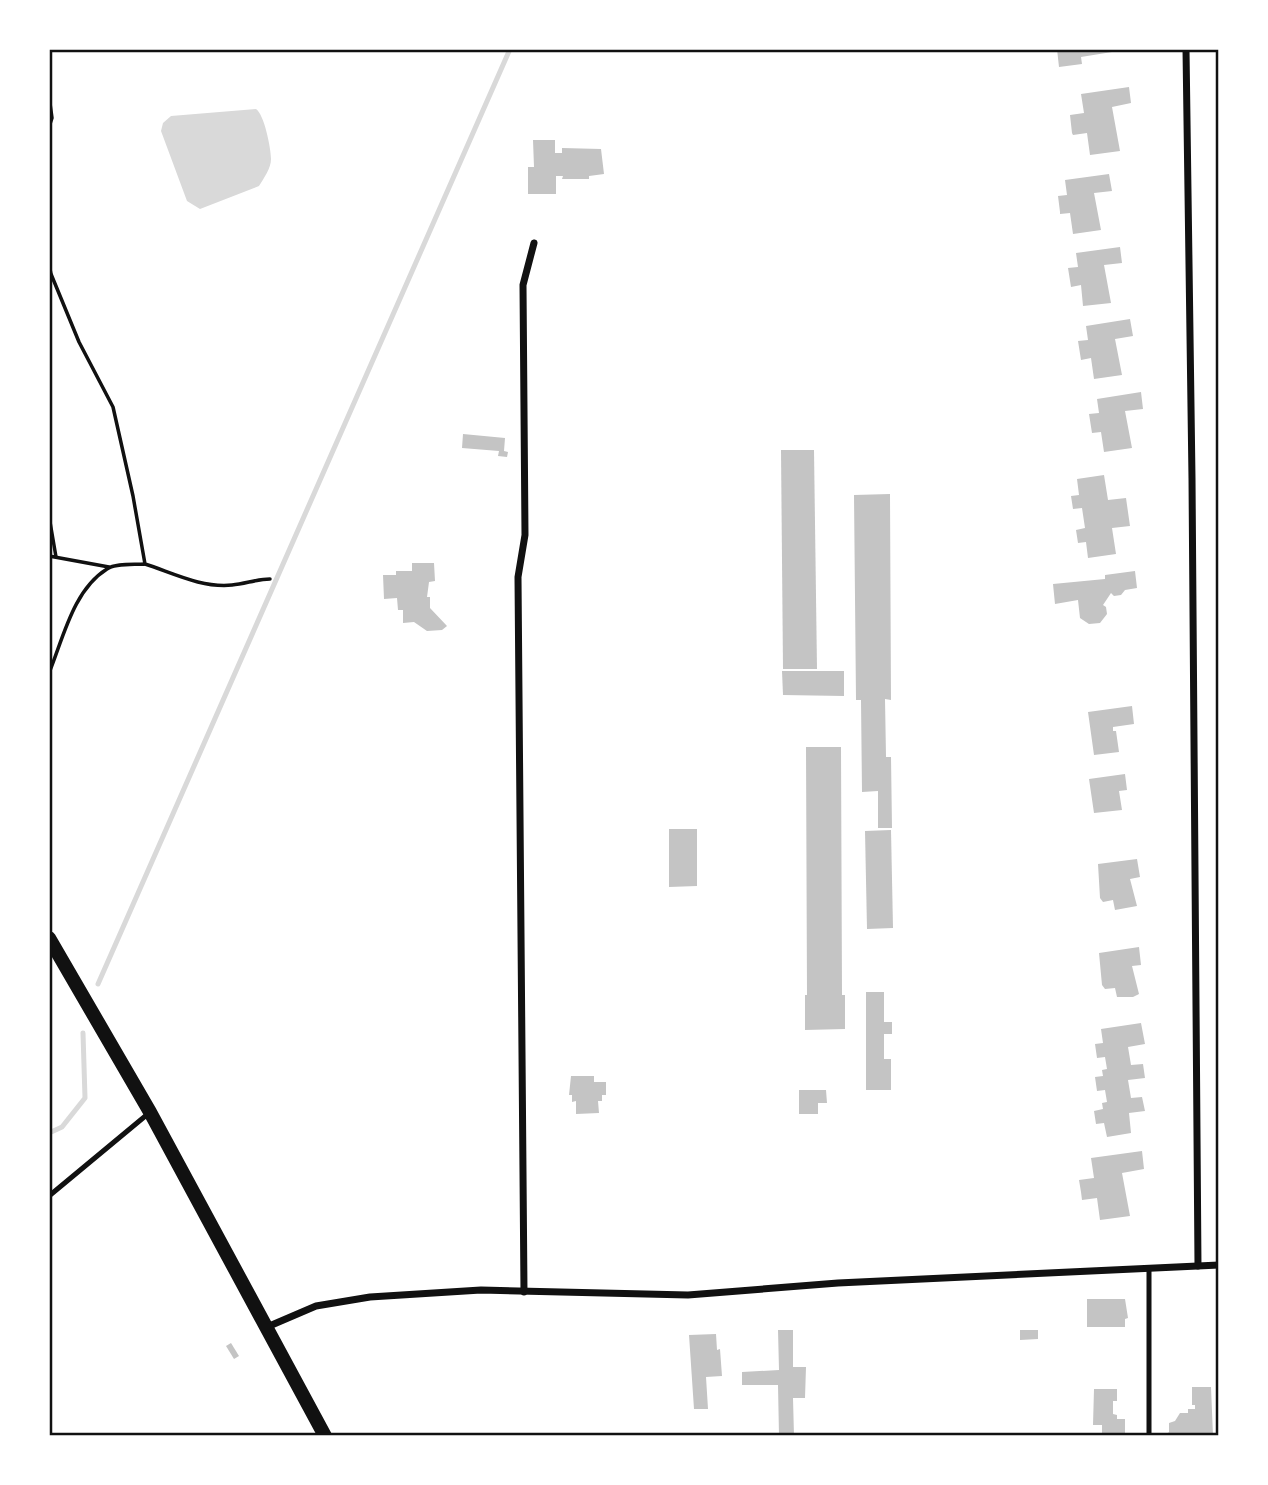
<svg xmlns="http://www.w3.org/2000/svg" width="1268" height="1485" font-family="'Libre Baskerville',serif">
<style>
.water{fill:#d9d9d9}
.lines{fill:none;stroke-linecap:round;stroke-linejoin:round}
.stream{stroke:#d9d9d9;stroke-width:5}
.building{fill:#c4c4c4}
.path{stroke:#111;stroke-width:3.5}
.service{stroke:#111;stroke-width:5}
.minor{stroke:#111;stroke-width:7}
.secondary{stroke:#111;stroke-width:14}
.neatline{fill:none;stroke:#111;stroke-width:2.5}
</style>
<rect width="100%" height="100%" fill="#fff"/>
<!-- water -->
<path class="water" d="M256 109C264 114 271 148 271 159 271 168 264 178 259 186L200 209 187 201 161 131 163 123 171 116Z"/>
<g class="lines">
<!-- stream -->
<g class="stream">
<polyline points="98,984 510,49"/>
<polyline points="49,1133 62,1127 85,1098 83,1033"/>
</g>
</g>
<!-- building -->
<g class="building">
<polygon points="1057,49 1112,49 1112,52 1081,57 1082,64 1059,67"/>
<polygon points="1129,87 1131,103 1112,107 1120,151 1090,155 1087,133 1073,135 1072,133 1070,115 1084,113 1081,94"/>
<polygon points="533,140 555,140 555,153 562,153 562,148 601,149 604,174 589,176 589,179 562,179 563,176 556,176 556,194 528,194 528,167 534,167"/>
<polygon points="1109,174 1112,191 1094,193 1101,230 1073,234 1070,213 1060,214 1060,212 1058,196 1067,195 1065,180"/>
<polygon points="1120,247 1122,263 1104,265 1111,303 1083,306 1081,285 1071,287 1068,268 1078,267 1076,253"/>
<polygon points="1130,319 1133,336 1115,339 1122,375 1094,379 1091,358 1081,360 1078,341 1088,340 1086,326"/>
<polygon points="1141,392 1143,409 1125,411 1132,448 1104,452 1101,432 1092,433 1089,414 1099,413 1097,399"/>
<polygon points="463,434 505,438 504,451 508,452 507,457 498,456 499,451 462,448"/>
<polygon points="781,450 814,450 817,669 783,669"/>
<polygon points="1104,475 1108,500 1126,498 1130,526 1112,528 1116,554 1088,558 1086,542 1078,543 1076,530 1085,528 1082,508 1073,509 1071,496 1079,495 1077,479"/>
<polygon points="890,494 891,700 885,699 886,757 891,757 892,828 878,828 878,791 862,792 861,700 856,700 854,495"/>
<polygon points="412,563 434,563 435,581 429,582 427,597 430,597 430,608 447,626 442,630 427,631 414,622 403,623 403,610 398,610 397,598 384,599 383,575 396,575 396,571 412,571"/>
<polygon points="1135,571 1137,588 1125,590 1121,595 1114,596 1111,593 1103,605 1106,607 1107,614 1100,623 1089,624 1080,618 1078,600 1055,604 1053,584 1105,579 1105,575"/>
<polygon points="782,671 844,671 844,696 783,695"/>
<polygon points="1132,706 1134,724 1113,727 1113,731 1116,731 1119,752 1094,755 1088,712"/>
<polygon points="806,747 841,747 842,995 845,995 845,1029 805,1030 805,995 807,995"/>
<polygon points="1125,774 1127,790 1119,791 1122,810 1094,813 1089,779"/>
<polygon points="669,829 697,829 697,886 669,887"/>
<polygon points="891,830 893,928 867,929 865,831"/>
<polygon points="1137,859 1140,877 1130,879 1137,906 1115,910 1113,900 1103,902 1100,898 1098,864"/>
<polygon points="1139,947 1141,965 1132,966 1139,994 1133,997 1117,997 1115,988 1105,989 1102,985 1099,953"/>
<polygon points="866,992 884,992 884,1022 892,1022 892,1034 884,1034 884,1059 891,1059 891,1090 866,1090"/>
<polygon points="1141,1023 1145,1044 1128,1047 1131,1065 1143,1064 1145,1078 1128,1080 1131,1098 1142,1097 1145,1111 1129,1113 1131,1133 1107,1137 1104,1123 1096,1124 1094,1111 1103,1109 1102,1103 1107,1102 1105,1090 1097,1091 1095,1077 1103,1076 1102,1070 1107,1069 1105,1057 1097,1058 1095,1044 1103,1043 1101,1029"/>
<polygon points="571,1076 594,1076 594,1082 606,1082 606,1095 602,1095 602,1101 598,1101 599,1113 576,1114 576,1101 572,1102 572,1095 569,1095"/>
<polygon points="799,1090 826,1090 827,1103 818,1103 818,1114 799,1114"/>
<polygon points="1142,1151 1144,1169 1122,1173 1130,1216 1100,1220 1097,1198 1082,1200 1081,1192 1079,1180 1094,1178 1091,1158"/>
<polygon points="1087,1299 1125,1299 1128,1318 1125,1319 1125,1327 1087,1327"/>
<polygon points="778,1330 793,1330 793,1367 806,1367 805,1398 793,1398 794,1436 779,1436 778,1385 742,1385 742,1372 779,1370"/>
<polygon points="1020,1330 1038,1330 1038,1339 1020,1340"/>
<polygon points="716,1334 717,1350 720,1349 722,1376 706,1377 708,1409 694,1409 689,1335"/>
<polygon points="231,1343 239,1356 234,1359 226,1346"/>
<polygon points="1192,1387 1211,1387 1213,1436 1165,1436 1169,1432 1169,1423 1175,1421 1180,1413 1188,1413 1188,1409 1195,1409 1195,1405 1192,1405"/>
<polygon points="1094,1389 1117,1389 1117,1401 1113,1401 1113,1414 1117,1415 1117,1419 1125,1419 1125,1436 1102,1436 1102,1425 1093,1425"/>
</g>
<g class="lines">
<!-- path -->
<g class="path">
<polyline points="49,96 52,118 49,127"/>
<path d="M49 264 51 274 79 342 113 407 133 496 145 564C173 573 201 588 232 585 245 584 257 579 270 579"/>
<polyline points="49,516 56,557"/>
<polyline points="49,556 109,567"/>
<path d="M49 673C63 639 73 590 107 569 116 563 134 565 145 564"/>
</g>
<!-- service -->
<g class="service">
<polyline points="49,1196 149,1113"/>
<polyline points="1149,1436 1149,1268"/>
</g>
<!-- minor -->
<g class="minor">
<polyline points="1186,49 1192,478 1198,1266"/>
<polyline points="524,1292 518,577 525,535 523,285 534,243"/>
<polyline points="267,1327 316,1306 370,1297 481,1290 688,1295 838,1283 1219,1265"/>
</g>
<!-- secondary -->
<polyline class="secondary" points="49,938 150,1112 325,1436"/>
</g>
<!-- border -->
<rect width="1268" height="1485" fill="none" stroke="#ffffff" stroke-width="102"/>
<rect x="51" y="51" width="1166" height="1383" class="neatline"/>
</svg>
